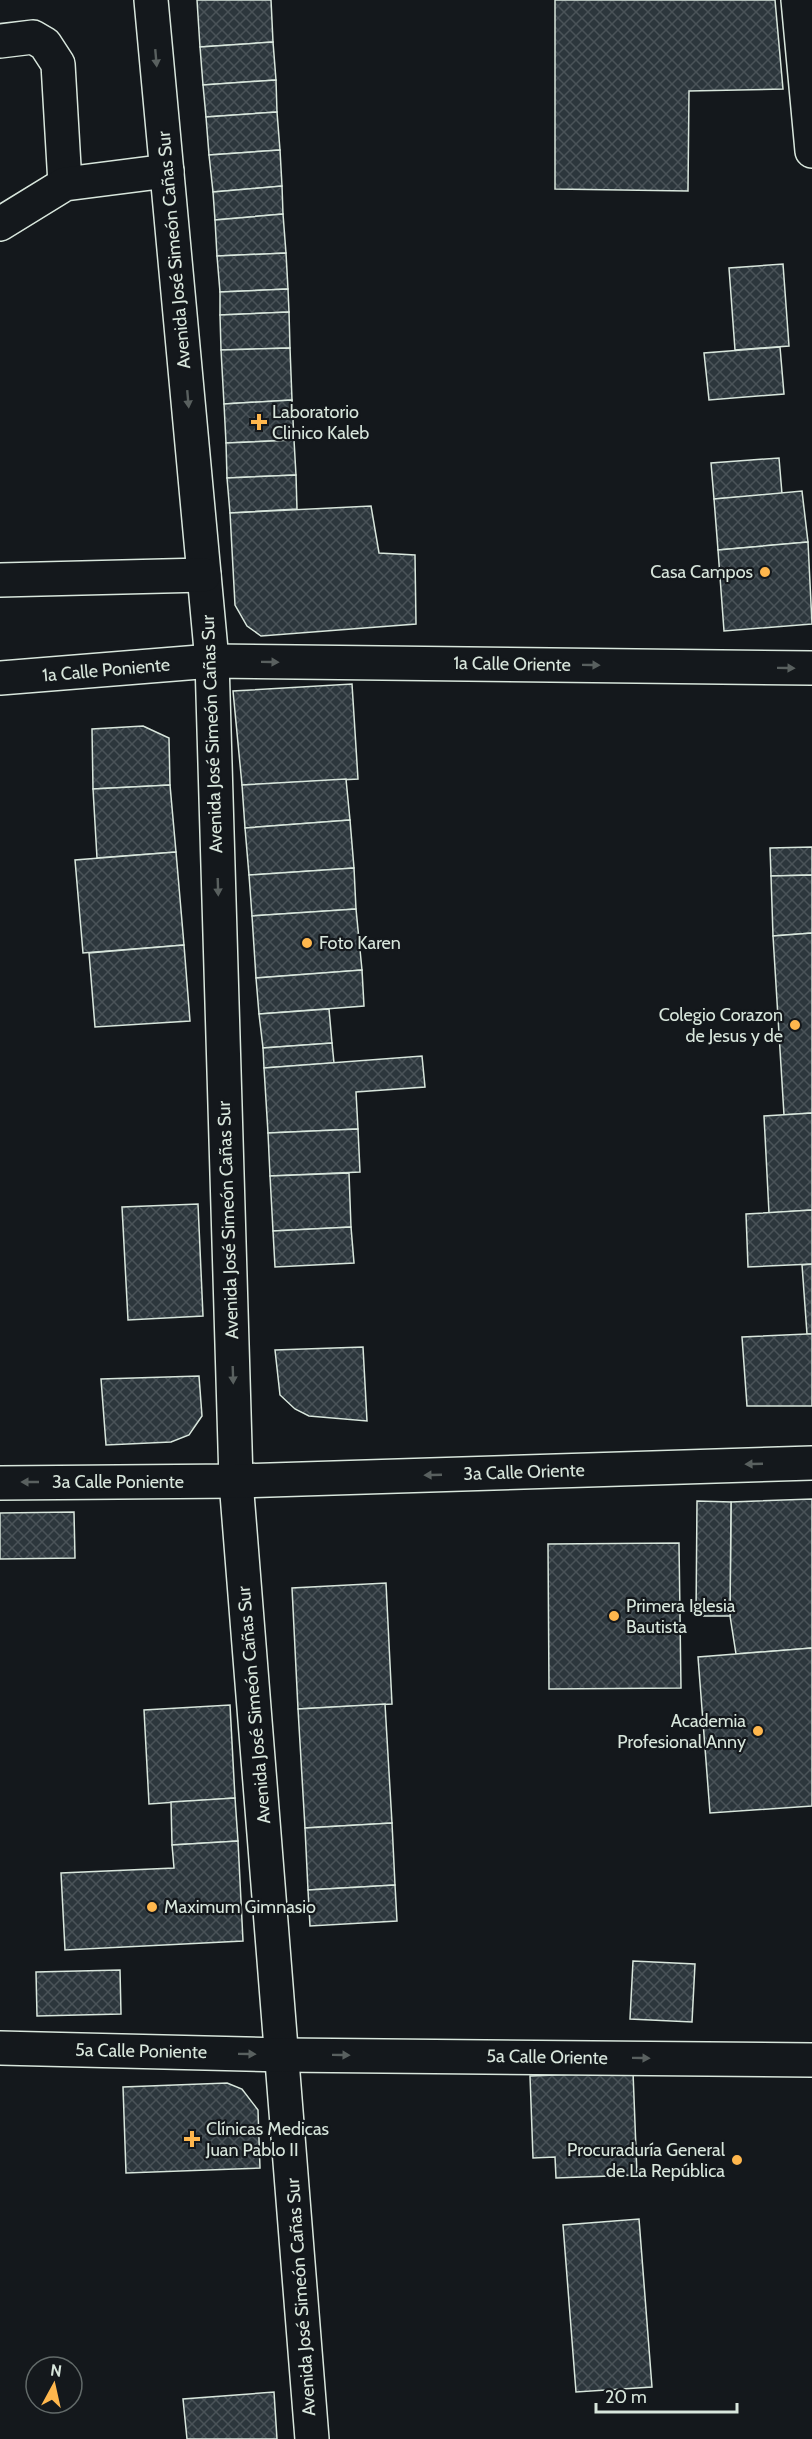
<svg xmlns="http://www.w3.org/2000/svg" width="812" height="2439" font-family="Cabin,sans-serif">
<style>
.building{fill:url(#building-cross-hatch);stroke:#d8e6dc;stroke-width:1.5}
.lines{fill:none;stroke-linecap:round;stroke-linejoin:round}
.street-casing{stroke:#d8e6dc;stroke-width:36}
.secondary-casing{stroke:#d8e6dc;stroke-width:36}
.street{stroke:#14181c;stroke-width:33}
.secondary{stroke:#14181c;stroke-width:33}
.oneway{fill:#59605f}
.poi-dot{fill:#ffb74d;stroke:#14181c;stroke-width:2}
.labels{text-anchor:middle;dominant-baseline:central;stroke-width:4.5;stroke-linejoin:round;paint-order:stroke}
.street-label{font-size:18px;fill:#d8e6dc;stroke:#14181c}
.poi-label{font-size:18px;fill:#d8e6dc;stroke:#14181c;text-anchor:start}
</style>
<defs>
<pattern id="building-cross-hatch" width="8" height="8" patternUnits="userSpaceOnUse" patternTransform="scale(1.5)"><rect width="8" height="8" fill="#2c363c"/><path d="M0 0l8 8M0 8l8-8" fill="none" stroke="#4a5358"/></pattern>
</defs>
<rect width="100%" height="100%" fill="#14181c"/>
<!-- building -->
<g class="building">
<polygon points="197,0 271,0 273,42 200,47"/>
<polygon points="555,0 775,0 783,89 689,91 688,191 555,189"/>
<polygon points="273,42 276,80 203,85 200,47"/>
<polygon points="276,80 277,112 206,117 203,85"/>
<polygon points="277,112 280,150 209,155 206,117"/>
<polygon points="280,150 282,186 213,192 209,155"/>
<polygon points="282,186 283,214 215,220 213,192"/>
<polygon points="283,214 286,253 217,256 215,220"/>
<polygon points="286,253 288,289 220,292 217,256"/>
<polygon points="783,264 789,346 735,350 729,268"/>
<polygon points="288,289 289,312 220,315 220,292"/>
<polygon points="289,312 290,348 221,350 220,315"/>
<polygon points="780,347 784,394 709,400 704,353"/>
<polygon points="290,348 292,400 224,404 221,350"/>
<polygon points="292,400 294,440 226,443 224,404"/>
<polygon points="294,440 296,475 227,478 226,443"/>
<polygon points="779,458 782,494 714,499 711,463"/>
<polygon points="296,475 297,509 230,513 227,478"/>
<polygon points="802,491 808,542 718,550 714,499"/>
<polygon points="371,506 379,553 415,555 416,624 261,636 247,626 235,605 230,513"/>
<polygon points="808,542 812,624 724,631 718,550"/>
<polygon points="352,684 358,779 242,785 233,691"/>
<polygon points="143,726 169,738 170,785 93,789 92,729"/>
<polygon points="346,779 350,820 245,828 242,785"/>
<polygon points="170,785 176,852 97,858 93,789"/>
<polygon points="350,820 354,868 249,875 245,828"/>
<polygon points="812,847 812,875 771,876 770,848"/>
<polygon points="176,852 184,945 83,953 75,860"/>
<polygon points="354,868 356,909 252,916 249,875"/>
<polygon points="812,875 812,933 773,936 771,876"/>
<polygon points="356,909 362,970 256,978 252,916"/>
<polygon points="812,933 812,1113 784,1115 773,936"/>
<polygon points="184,945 190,1021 95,1027 89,953"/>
<polygon points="362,970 364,1006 259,1014 256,978"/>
<polygon points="329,1009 332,1043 263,1048 259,1014"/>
<polygon points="332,1043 334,1063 264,1068 263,1048"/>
<polygon points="422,1056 425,1087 356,1092 358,1129 268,1133 264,1068"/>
<polygon points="812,1113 812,1210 769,1213 764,1116"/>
<polygon points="358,1129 360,1172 270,1176 268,1133"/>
<polygon points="349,1173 351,1227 273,1231 270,1176"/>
<polygon points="198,1204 203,1316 128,1320 122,1207"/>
<polygon points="812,1210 812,1264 748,1267 746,1214"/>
<polygon points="351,1227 354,1263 275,1267 273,1231"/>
<polygon points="812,1264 812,1334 807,1334 802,1265"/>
<polygon points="807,1334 812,1334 812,1406 747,1406 742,1337"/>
<polygon points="363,1347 367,1421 309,1416 295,1409 280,1395 275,1350"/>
<polygon points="199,1376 202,1416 189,1435 171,1442 106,1445 101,1379"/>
<polygon points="812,1499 812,1648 736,1654 730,1616 731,1502"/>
<polygon points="697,1501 731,1502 730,1616 696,1616"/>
<polygon points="74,1512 75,1558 0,1559 0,1513"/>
<polygon points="679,1543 681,1688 549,1689 548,1544"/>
<polygon points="386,1583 392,1704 298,1709 292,1588"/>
<polygon points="812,1648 812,1806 710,1813 698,1657"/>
<polygon points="385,1704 392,1823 305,1828 298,1709"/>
<polygon points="230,1705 235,1798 149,1804 144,1710"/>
<polygon points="235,1798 238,1841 172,1845 171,1802"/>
<polygon points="392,1823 395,1885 308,1890 305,1828"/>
<polygon points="238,1841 243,1941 65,1950 61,1873 174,1868 172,1845"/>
<polygon points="395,1885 397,1921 310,1926 308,1890"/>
<polygon points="633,1961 695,1964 692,2022 630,2019"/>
<polygon points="120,1970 121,2014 37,2016 36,1972"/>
<polygon points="633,2072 637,2175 556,2178 555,2157 533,2158 530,2076"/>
<polygon points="227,2083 242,2089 258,2110 260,2168 126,2173 123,2087"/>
<polygon points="639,2219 652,2387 576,2392 563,2225"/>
<polygon points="274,2392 277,2439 187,2439 183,2399"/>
</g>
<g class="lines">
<defs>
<g id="street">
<polyline points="151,0 212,661 236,1481 312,2439"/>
<polyline points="0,41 33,37 45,44 58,64 65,184"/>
<polyline points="0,224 65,184 167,171"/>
<polyline points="0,580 204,575"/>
<polyline points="0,678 212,661 812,668"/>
</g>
<g id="secondary">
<polyline points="798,0 812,151"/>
<polyline points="0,1483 236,1481 812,1463"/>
<polyline points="0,2048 283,2055 812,2060"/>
</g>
</defs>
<!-- street casing -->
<use href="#street" class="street-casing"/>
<!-- secondary casing -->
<use href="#secondary" class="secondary-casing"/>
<!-- street -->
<use href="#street" class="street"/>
<!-- secondary -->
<use href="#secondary" class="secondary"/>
</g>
<!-- one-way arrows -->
<defs><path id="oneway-solid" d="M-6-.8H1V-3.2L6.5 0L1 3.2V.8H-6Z" transform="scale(1.5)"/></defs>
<g class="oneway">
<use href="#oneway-solid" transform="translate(156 58) rotate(85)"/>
<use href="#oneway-solid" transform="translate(188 399) rotate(85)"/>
<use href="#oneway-solid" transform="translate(270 662) rotate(1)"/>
<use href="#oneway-solid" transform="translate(591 665) rotate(1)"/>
<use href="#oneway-solid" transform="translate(786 668) rotate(1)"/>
<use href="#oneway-solid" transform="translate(218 887) rotate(88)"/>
<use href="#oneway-solid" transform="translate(233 1375) rotate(88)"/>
<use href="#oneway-solid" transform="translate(754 1464) rotate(178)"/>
<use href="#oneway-solid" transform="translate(433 1475) rotate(178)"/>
<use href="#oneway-solid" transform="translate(30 1482) rotate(180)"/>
<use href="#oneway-solid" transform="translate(247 2054) rotate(1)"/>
<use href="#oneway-solid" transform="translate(341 2055) rotate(1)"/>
<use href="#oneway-solid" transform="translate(641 2058) rotate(1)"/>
</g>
<!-- markers -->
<g class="poi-dot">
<path d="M256 413h6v6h6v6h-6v6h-6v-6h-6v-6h6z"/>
<circle cx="765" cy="572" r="6"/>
<circle cx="307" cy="943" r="6"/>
<circle cx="795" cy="1025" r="6"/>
<circle cx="614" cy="1616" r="6"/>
<circle cx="758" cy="1731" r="6"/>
<circle cx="152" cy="1907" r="6"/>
<path d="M189 2130h6v6h6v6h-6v6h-6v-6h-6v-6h6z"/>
<circle cx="737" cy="2160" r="6"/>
</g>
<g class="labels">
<!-- street labels -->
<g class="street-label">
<text transform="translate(174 250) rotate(-95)">Avenida José Simeón Cañas Sur</text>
<text transform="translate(512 664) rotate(1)">1a Calle Oriente</text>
<text transform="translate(106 670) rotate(-5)">1a Calle Poniente</text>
<text transform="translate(212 734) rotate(-92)">Avenida José Simeón Cañas Sur</text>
<text transform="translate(228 1220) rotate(-92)">Avenida José Simeón Cañas Sur</text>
<text transform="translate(524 1472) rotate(-2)">3a Calle Oriente</text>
<text x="118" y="1482">3a Calle Poniente</text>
<text transform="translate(254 1705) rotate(-95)">Avenida José Simeón Cañas Sur</text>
<text transform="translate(141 2051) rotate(1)">5a Calle Poniente</text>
<text transform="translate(547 2057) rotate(1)">5a Calle Oriente</text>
<text transform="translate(301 2297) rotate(-94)">Avenida José Simeón Cañas Sur</text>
</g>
<!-- poi labels -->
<g class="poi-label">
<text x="272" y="412">Laboratorio<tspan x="272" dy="21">Clinico Kaleb</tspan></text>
<text x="753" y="572" text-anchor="end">Casa Campos</text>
<text x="319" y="943">Foto Karen</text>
<text x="783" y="1015" text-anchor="end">Colegio Corazon<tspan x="783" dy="21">de Jesus y de</tspan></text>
<text x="626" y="1606">Primera Iglesia<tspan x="626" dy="21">Bautista</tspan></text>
<text x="746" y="1721" text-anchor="end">Academia<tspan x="746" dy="21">Profesional Anny</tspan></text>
<text x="164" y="1907">Maximum Gimnasio</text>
<text x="206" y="2129">Clínicas Medicas<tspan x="206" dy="21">Juan Pablo II</tspan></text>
<text x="725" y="2150" text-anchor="end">Procuraduría General<tspan x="725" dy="21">de La República</tspan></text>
</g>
</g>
<!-- north arrow -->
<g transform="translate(54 2385) rotate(8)"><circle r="28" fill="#14181c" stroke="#626a69" stroke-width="1.5"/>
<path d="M0-4.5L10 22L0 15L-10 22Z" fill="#ffb74d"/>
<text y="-9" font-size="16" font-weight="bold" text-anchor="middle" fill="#d8e6dc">N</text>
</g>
<!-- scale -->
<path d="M596 2403v9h141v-9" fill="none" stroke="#d8e6dc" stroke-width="3"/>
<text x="605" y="2403" font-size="18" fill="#d8e6dc" stroke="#14181c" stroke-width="4.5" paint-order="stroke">20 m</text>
</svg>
